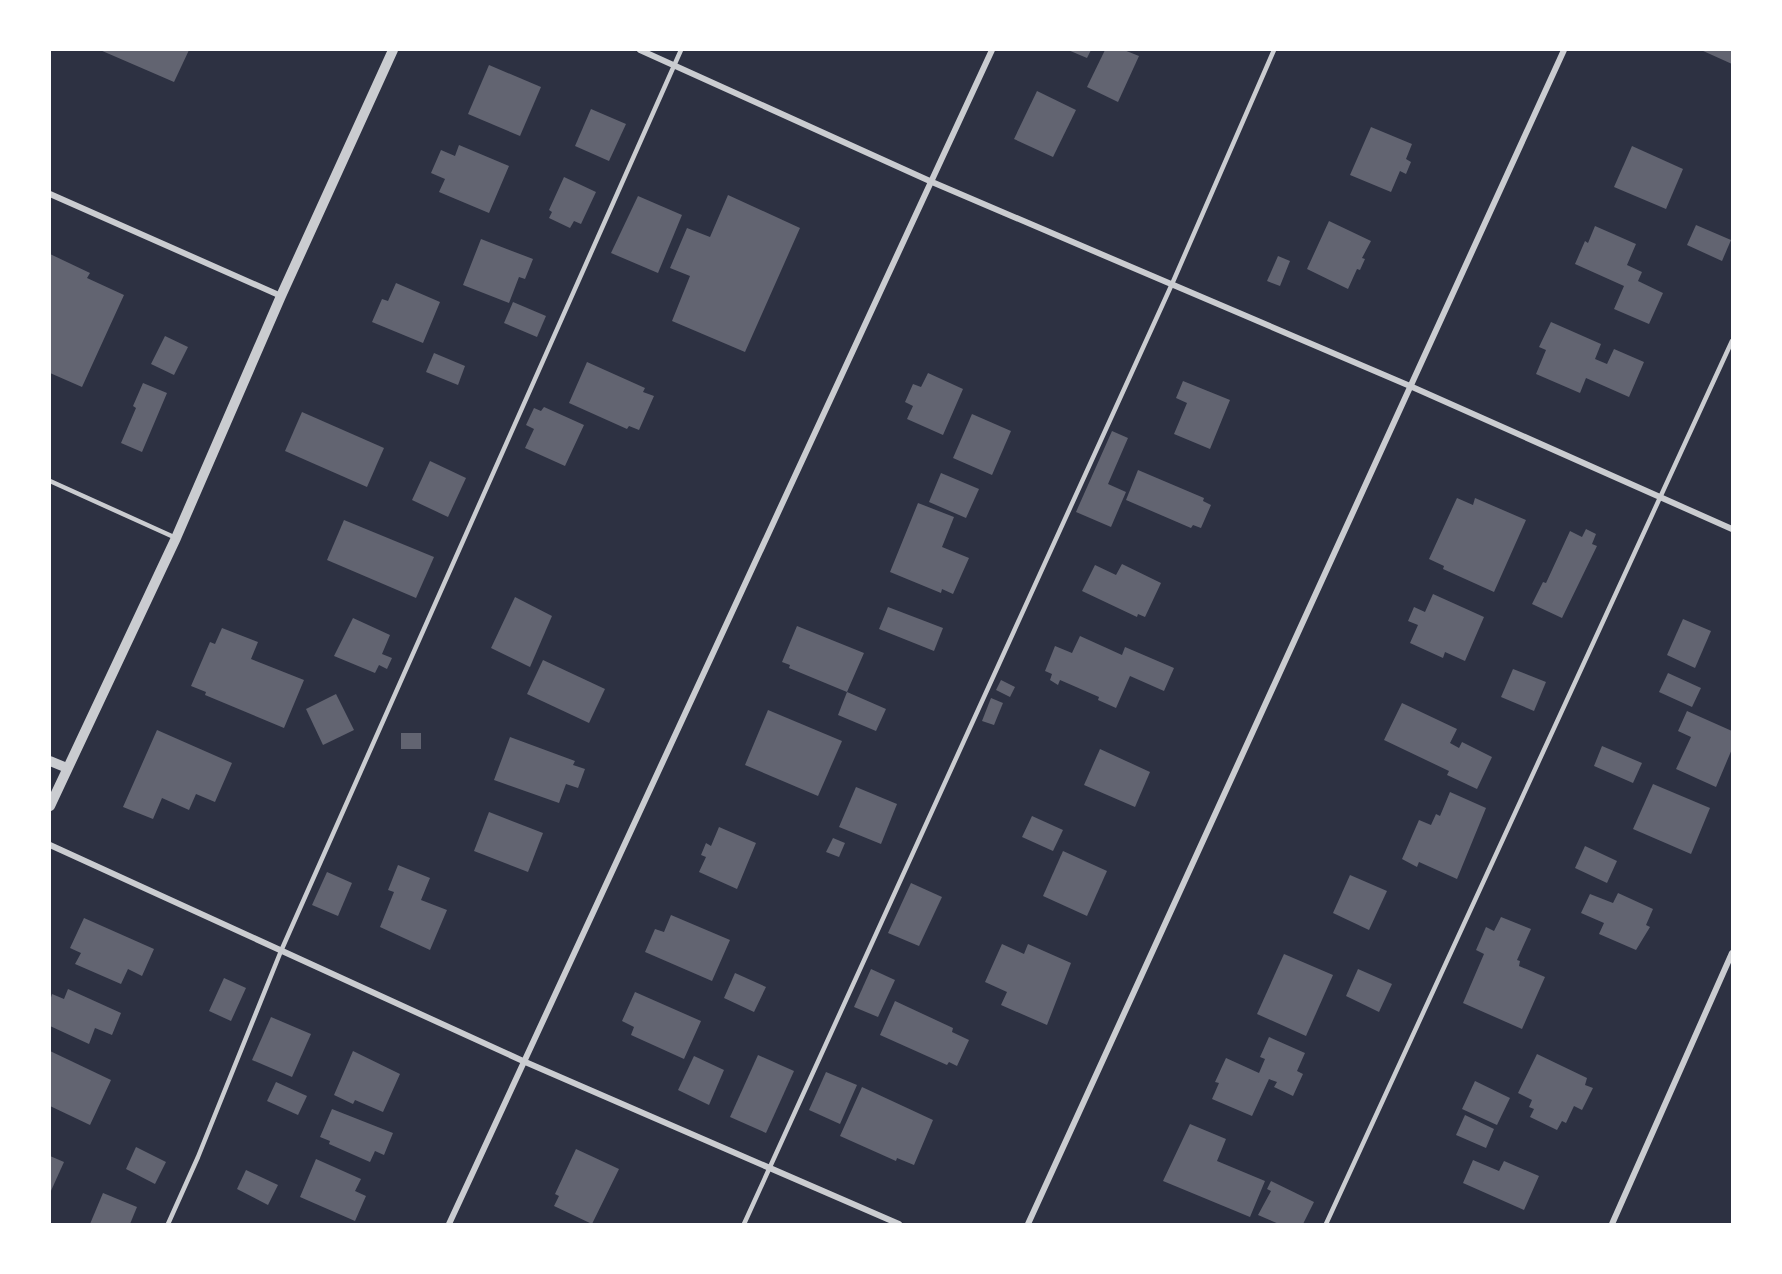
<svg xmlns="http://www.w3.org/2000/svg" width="1782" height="1274" font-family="Cabin,sans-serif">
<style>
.building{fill:#626471}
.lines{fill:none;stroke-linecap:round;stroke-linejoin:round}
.service{stroke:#caccd0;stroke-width:4.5}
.minor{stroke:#caccd0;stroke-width:6}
.tertiary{stroke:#caccd0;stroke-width:10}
</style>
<rect width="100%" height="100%" fill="#2d3142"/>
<!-- building -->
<g class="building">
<polygon points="100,50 189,50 174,82"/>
<polygon points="1068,50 1091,50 1087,58"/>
<polygon points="1105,50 1124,50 1139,56 1118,102 1087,87"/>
<polygon points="1701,50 1732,50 1732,64"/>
<polygon points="489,65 541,87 520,136 468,114"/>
<polygon points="1037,91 1076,110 1053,157 1014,139"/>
<polygon points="591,109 626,124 609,161 575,146"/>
<polygon points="1371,127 1412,144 1406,159 1411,162 1406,174 1400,171 1391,192 1350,175"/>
<polygon points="459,145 509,166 489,213 439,192 445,179 431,173 441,150 455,156"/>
<polygon points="1632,146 1683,169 1666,209 1614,187"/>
<polygon points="564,177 596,192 581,224 574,221 570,228 549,218 552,212 549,210"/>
<polygon points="728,195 800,228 745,352 672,321 690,276 670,268 687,228 710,237"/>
<polygon points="638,196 682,215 658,273 611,253"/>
<polygon points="1329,221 1371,241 1362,258 1365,259 1360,270 1357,269 1348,289 1307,269"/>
<polygon points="1696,225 1731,240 1722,261 1687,245"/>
<polygon points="1595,226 1636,244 1627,265 1642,272 1638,281 1663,293 1649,324 1614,309 1624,286 1575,264 1585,241 1588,243"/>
<polygon points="481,239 533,259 525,279 519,277 509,303 463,285"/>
<polygon points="50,254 90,273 87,278 124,295 82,387 50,373"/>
<polygon points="1278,256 1290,261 1280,286 1267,281"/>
<polygon points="396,283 440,302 423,343 372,322 382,299 388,301"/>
<polygon points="513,302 546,316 537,337 504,323"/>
<polygon points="1551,322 1601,344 1595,359 1607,364 1614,349 1644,362 1629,397 1586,378 1580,393 1536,374 1546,350 1539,347"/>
<polygon points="165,336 188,347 174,375 151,364"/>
<polygon points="434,353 465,366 458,385 426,372"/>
<polygon points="587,362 645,388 643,392 654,396 639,430 629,426 627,429 569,403"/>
<polygon points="928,373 963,389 943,435 907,419 913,406 905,402 913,384 921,387"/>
<polygon points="1183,381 1230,400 1210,449 1174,434 1187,403 1176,398"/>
<polygon points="143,383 167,393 142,452 121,443 136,408 133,406"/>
<polygon points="544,407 584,425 565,466 525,448 534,429 526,425 534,408 541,411"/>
<polygon points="302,412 384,448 367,487 285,451"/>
<polygon points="972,414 1011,431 992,475 953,458"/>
<polygon points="1112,431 1128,438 1108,484 1126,492 1111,527 1076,512"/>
<polygon points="430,461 466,478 448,517 412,500"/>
<polygon points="1138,470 1204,498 1203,501 1211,505 1201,528 1193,525 1191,528 1126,500"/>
<polygon points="941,473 979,489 966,518 929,502"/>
<polygon points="1457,498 1473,505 1475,498 1526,520 1494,592 1443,569 1444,566 1429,559"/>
<polygon points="918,503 954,517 942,547 969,558 953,594 942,589 941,593 890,572"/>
<polygon points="344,520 434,557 416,598 327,560"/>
<polygon points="1586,529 1596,534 1592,544 1597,546 1562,618 1532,604 1543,582 1546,583 1570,531 1582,537"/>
<polygon points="1122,564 1161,583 1145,617 1138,614 1137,617 1082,591 1095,565 1116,575"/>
<polygon points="1433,594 1484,617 1465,661 1445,652 1443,658 1410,643 1418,625 1408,621 1414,607 1425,612"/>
<polygon points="515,597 552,616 530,667 491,648"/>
<polygon points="888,607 943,628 934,651 879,629"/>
<polygon points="353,618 390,635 382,654 392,658 387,669 379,665 375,673 334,656"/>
<polygon points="1683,619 1711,631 1695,668 1667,655"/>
<polygon points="797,626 864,653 847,692 789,668 790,665 782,662"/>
<polygon points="222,628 258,642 251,659 304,680 284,728 205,695 206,692 191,686 210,642 215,644"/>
<polygon points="1080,636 1122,655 1125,647 1174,668 1164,691 1130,676 1116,708 1098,700 1099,697 1060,680 1058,685 1050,680 1052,674 1045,671 1055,646 1072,653"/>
<polygon points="543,660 605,689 589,723 527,694"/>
<polygon points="1513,669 1546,682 1534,711 1501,697"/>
<polygon points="1668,673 1701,688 1692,707 1659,692"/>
<polygon points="1001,680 1015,687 1010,697 996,690"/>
<polygon points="847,692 886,709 876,731 838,715"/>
<polygon points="336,694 354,730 323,745 306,709"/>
<polygon points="991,698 1003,703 994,725 982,721"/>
<polygon points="1402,703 1457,729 1450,743 1459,748 1462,742 1492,757 1477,789 1447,775 1449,771 1384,740"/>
<polygon points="768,710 842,741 818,796 745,765"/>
<polygon points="1687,711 1732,731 1732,749 1716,787 1676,769 1691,737 1678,731"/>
<polygon points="157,730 232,763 215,802 196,794 189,810 162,798 153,819 123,807"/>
<rect x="401" y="733" width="20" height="16"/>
<polygon points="510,737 575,761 573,765 585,769 578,788 566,784 559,803 494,780"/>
<polygon points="1602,746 1642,763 1633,783 1594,766"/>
<polygon points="1100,749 1150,772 1135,807 1084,785"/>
<polygon points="1653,784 1710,808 1691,854 1633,829"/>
<polygon points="856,787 897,804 881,844 839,827"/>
<polygon points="1450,792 1486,808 1457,879 1419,862 1417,867 1402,859 1419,820 1431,825 1436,814 1440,816"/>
<polygon points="489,812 543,833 528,872 474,851"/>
<polygon points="1032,816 1063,830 1053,851 1022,837"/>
<polygon points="719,827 756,843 737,889 699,872 706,857 701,855 706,843 711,846"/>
<polygon points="833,838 845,843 839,857 826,852"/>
<polygon points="1585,846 1617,861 1607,883 1575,868"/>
<polygon points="1063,851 1107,871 1087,916 1043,896"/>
<polygon points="398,865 430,878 421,900 447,910 430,950 380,927 394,892 388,890"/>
<polygon points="327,872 352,883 338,916 312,905"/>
<polygon points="1350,875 1387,891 1369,930 1333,913"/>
<polygon points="911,883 942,897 919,946 888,933"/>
<polygon points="1618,893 1653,909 1646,925 1650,927 1636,950 1599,934 1604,923 1581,913 1590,894 1613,903"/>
<polygon points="671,915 730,940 712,981 645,952 655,929 664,932"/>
<polygon points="1501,917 1531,929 1517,960 1520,961 1519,966 1545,977 1522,1029 1463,1003 1484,954 1476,950 1486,927 1494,931"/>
<polygon points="84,918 154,949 142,976 128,969 121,984 75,964 81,953 70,948"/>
<polygon points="1002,944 1024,954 1028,944 1071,963 1047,1025 1001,1005 1007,992 985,982"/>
<polygon points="1284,954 1333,975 1306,1036 1257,1014"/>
<polygon points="871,969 895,980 878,1017 854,1007"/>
<polygon points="1358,969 1392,984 1379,1012 1346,996"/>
<polygon points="735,973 766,987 754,1012 724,998"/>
<polygon points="224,978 246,988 231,1021 209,1011"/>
<polygon points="68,989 121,1013 112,1035 95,1028 89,1044 50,1026 50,1001 52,994 64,999"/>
<polygon points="635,992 701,1021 684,1059 631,1035 634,1027 622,1021"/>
<polygon points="895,1001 953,1028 952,1032 969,1040 957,1066 949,1062 947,1065 880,1035"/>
<polygon points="271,1017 311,1034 292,1077 252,1060"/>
<polygon points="1269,1037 1305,1053 1297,1071 1303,1074 1293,1096 1274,1087 1277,1082 1269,1079 1252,1116 1212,1099 1219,1083 1215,1082 1226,1058 1259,1073 1265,1059 1260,1057"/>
<polygon points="50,1051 111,1080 90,1125 50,1106"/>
<polygon points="353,1051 400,1074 383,1112 355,1100 353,1104 334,1095"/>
<polygon points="1537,1054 1587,1078 1585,1085 1593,1088 1582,1110 1574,1106 1566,1123 1562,1121 1557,1130 1530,1117 1534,1109 1529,1107 1532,1100 1518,1093"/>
<polygon points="758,1055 794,1071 766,1133 730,1117"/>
<polygon points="694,1056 724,1070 709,1105 678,1090"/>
<polygon points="826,1072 857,1085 840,1124 809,1110"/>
<polygon points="1475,1081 1510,1098 1497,1125 1462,1109"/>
<polygon points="276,1082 307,1096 298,1115 267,1101"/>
<polygon points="862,1087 933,1120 914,1165 897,1158 896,1161 840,1136"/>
<polygon points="332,1109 393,1133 384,1155 375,1151 370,1162 329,1144 330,1141 320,1137"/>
<polygon points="1465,1115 1494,1129 1486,1148 1456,1135"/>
<polygon points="1190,1124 1226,1139 1217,1161 1265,1181 1250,1217 1163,1181"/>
<polygon points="136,1147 166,1162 155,1184 126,1169"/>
<polygon points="576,1149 619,1169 592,1224 554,1206 559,1196 555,1194"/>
<polygon points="50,1156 64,1162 50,1193"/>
<polygon points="316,1159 361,1179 355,1191 366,1196 355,1221 300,1197"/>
<polygon points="1473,1160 1499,1171 1504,1161 1539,1176 1524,1210 1463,1183"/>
<polygon points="246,1170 278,1185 268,1205 237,1189"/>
<polygon points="1271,1181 1314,1202 1303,1224 1279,1224 1258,1215 1271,1191 1267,1189"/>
<polygon points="103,1193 137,1207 130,1224 90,1224"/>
</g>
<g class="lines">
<!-- service -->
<g class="service">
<polyline points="50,481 176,538"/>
<polyline points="168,1224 198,1157 281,951 681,50"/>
<polyline points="744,1224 1172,284 1274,50"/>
<polyline points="1326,1224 1732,341"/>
</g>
<!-- minor -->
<g class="minor">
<polyline points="640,50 932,182 1410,386 1732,529"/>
<polyline points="50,194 281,296"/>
<polyline points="50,845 523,1061 899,1224"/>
<polyline points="449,1224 992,50"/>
<polyline points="1028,1224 1564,50"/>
<polyline points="1612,1224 1732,953"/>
</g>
<!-- tertiary -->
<g class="tertiary">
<polyline points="50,761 67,768"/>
<polyline points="50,806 176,538 281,296 393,50"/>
</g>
</g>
<!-- border -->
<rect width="1782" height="1274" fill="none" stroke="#ffffff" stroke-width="102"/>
</svg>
